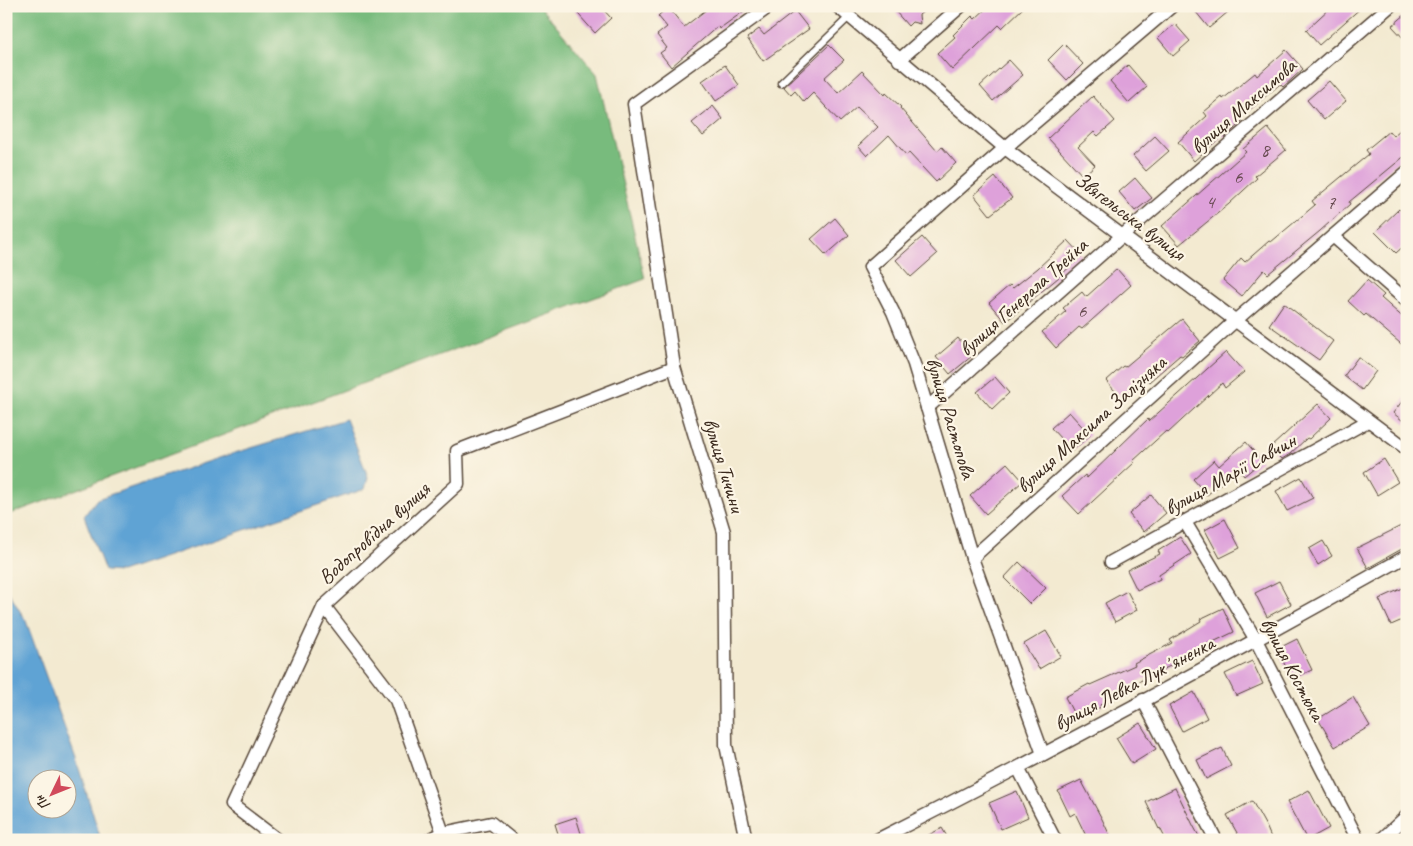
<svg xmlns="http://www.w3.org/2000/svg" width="1413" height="846" font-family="Caveat,sans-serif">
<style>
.forest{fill:#78bb7d;stroke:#5a724e}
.water{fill:#5fa3d4;stroke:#4d6679;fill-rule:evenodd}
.building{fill:#dea1da}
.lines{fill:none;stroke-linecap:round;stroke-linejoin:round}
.service-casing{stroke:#574739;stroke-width:9}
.minor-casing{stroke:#574739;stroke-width:15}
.service{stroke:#fff;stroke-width:6}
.minor{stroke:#fff;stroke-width:12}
.labels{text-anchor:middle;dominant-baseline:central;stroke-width:4.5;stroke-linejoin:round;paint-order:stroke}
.number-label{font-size:19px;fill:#64484d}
.street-label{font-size:21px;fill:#3b2a1e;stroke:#fcf5e5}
</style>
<rect width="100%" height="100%" fill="#fcf5e5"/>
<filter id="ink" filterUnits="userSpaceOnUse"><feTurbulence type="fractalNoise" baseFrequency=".02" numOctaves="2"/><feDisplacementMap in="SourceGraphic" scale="10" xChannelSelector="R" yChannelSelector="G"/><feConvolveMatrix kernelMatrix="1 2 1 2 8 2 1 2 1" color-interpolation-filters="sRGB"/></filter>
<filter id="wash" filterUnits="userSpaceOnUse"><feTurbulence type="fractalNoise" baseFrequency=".0096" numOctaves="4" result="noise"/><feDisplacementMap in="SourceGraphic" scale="20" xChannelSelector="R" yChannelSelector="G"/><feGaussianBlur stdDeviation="1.12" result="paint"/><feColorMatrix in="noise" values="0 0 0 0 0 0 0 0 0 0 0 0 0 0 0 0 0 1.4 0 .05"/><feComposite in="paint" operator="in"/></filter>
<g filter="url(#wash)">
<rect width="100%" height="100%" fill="#f3ead1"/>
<!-- forest -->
<polygon class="forest" points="6,6 539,6 597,74 645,279 10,514 6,509"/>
<!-- water -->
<g class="water">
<polygon points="346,419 368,477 365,489 121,572 105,571 84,516 97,499 225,456"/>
<path d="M6 588 26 621 76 759 101 840H6ZM38 778H68V808H38Z"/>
</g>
<g id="blocks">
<!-- building -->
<g class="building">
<polygon points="571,6 600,6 611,18 595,33"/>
<polygon points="711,6 751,6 719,29 718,26 671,67 660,53 667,48 657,35 667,27 658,16 668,7 684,27"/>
<polygon points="900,6 930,6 919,15 920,24 912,22 908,26 895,11"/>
<polygon points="989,6 1025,6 1002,28 999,25 952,70 937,53 955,37 953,35 972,16 975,19"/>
<polygon points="1191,6 1235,6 1209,28"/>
<polygon points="1332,6 1363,6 1319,45 1306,30"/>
<polygon points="795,11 809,29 763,61 747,38 759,29 764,35"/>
<polygon points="1407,13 1407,42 1392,26"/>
<polygon points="1175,24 1190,41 1173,56 1158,38"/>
<polygon points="1064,44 1083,64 1067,80 1048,60"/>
<polygon points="829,45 844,60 824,78 838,93 862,71 885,95 886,93 901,107 900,108 937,151 942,147 956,163 936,182 909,153 906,155 889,135 867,156 858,146 878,127 857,107 840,122 813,93 804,102 795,91 791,95 784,87"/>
<polygon points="1286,50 1303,69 1283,87 1280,84 1240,118 1243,121 1225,137 1223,135 1194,161 1178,142 1207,116 1204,112 1222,97 1223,99 1255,73 1257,76"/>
<polygon points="1009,60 1023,75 993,101 980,86"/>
<polygon points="725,65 739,85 716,101 702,81"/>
<polygon points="1128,65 1147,87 1129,103 1110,81"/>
<polygon points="1329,81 1346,101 1324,120 1307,100"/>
<polygon points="1093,96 1115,121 1098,136 1094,132 1078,147 1095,165 1083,176 1048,138"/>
<polygon points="713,106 723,119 703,136 692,123"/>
<polygon points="1407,124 1407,154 1349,202 1350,204 1320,231 1268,274 1264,270 1242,296 1223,280 1241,258 1245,262 1269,241 1271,242 1315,205 1312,201 1369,154 1366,150 1389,131 1393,136"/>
<polygon points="1268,128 1286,150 1255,176 1257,178 1229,204 1179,245 1162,226 1246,152 1243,149"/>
<polygon points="1155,136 1169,151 1146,171 1133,156"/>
<polygon points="995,177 1012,198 990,215 974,195"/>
<polygon points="1135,178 1152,198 1135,211 1119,192"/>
<polygon points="1399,209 1407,216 1407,243 1396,253 1375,232"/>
<polygon points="835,218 849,235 826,255 811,239"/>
<polygon points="922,237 937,254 911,277 896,260"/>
<polygon points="1068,240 1082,255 1059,277 1005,322 989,303 1010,285 1013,288 1038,268"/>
<polygon points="1117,269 1131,285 1082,329 1079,327 1056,348 1042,332 1066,311 1063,308 1082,292 1086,297"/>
<polygon points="1367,280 1384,295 1381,298 1407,321 1407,349 1366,314 1364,316 1348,301"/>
<polygon points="1284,303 1333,341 1319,360 1269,325"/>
<polygon points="1182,319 1200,341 1182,356 1180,355 1149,382 1147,380 1124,401 1106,381 1123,366 1125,367"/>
<polygon points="958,338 972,356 950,374 936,357"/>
<polygon points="1226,352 1244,372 1225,388 1222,383 1168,433 1166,431 1133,461 1134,463 1079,514 1062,496 1085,475 1087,478 1148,419 1149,421"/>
<polygon points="1358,357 1376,371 1362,390 1344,376"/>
<polygon points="995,377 1009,393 992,409 977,392"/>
<polygon points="1407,395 1407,424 1393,413"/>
<polygon points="1318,404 1331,418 1309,439 1307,438 1290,454 1282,459 1271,447"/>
<polygon points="1069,412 1090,435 1072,451 1051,428"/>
<polygon points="1246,442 1262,461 1244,476 1238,469 1207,495 1193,479 1214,460 1219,466"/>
<polygon points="1384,459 1398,482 1377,495 1364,472"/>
<polygon points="1007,463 1023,481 986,514 970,496"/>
<polygon points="1301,477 1313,498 1287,511 1276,491"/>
<polygon points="1151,495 1166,513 1144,532 1129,514"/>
<polygon points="1225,519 1240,548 1220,558 1205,530"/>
<polygon points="1407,523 1407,546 1368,568 1357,548"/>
<polygon points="1180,537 1191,554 1159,575 1160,579 1137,590 1127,570 1160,554 1158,551"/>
<polygon points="1323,541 1332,556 1318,565 1309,549"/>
<polygon points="1019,562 1046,588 1030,604 1004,578"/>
<polygon points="1279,581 1291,604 1267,617 1255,593"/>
<polygon points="1403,588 1407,597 1407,618 1391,625 1379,599"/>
<polygon points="1127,591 1137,610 1115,622 1105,603"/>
<polygon points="1223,608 1234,632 1211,643 1211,642 1170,666 1134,684 1137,689 1100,705 1101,707 1077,720 1065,697 1089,684 1090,685 1135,665 1134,663 1172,643 1170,640 1201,621 1200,619"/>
<polygon points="1046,631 1061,656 1039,669 1024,644"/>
<polygon points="1297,639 1312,670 1292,679 1277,649"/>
<polygon points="1252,661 1263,684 1236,696 1225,674"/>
<polygon points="1194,692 1207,718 1182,731 1169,706"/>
<polygon points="1353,697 1370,726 1335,747 1318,719"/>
<polygon points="1140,723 1156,749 1132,764 1116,738"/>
<polygon points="1222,748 1231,766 1206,779 1197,760"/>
<polygon points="1081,780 1102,819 1112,840 1088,840 1075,813 1070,816 1058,791"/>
<polygon points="1175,788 1193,825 1201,840 1166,840 1160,828 1159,829 1146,802"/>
<polygon points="1309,790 1329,828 1307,840 1287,802"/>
<polygon points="1017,791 1028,817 1001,829 989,803"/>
<polygon points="1252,801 1267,828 1272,840 1241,840 1227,815"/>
<polygon points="576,817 583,840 560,840 555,824"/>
<polygon points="942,828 949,840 919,840"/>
</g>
</g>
</g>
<g filter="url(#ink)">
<use href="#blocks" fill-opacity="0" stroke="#574739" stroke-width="1"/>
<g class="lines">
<defs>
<polyline id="service" points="781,83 849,17"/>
<g id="minor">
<polyline points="837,6 1005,148 1407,449"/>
<polyline points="899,60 961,6"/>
<polyline points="1333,236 1407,301"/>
<polyline points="927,408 1122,236 1390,6"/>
<polyline points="1185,522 1256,640 1358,840"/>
<polyline points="972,558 1236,320 1407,172"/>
<polyline points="1111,562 1368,421"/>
<polyline points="1143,700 1216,840"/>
<polyline points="1043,754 972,558 914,364 893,312 870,267 1005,148 1172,6"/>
<polyline points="1018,768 1055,840"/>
<polyline points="278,840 232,805 324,606"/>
<polyline points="429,840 443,833"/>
<polyline points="512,840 491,823 443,833 396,700 324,606 458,484 457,451 674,367"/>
<polyline points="746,840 726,745 724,532 674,367 634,104 770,6"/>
<path d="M877 840C1056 750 1232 654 1407 556"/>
<polyline points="1381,840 1407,816"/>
</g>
</defs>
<!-- service casing -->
<use href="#service" class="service-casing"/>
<!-- minor casing -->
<use href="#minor" class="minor-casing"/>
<!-- service -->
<use href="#service" class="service"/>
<!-- minor -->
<use href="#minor" class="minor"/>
</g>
</g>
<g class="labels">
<!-- number labels -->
<g class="number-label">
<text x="1265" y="150">8</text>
<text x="1238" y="177">6</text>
<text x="1210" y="202">4</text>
<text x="1331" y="203">7</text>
<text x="1082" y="311">6</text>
</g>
<!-- street labels -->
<g class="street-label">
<text transform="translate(1243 106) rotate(-41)">вулиця Максимова</text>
<text transform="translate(1130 216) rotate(37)">Звягельська вулиця</text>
<text transform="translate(1023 297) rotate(-42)">вулиця Генерала Трейка</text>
<text transform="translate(951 418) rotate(73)">вулиця Растопова</text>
<text transform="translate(1091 424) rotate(-42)">вулиця Максима Залізняка</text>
<text transform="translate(724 465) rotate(73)">вулиця Тичини</text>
<text transform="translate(1230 474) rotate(-29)">вулиця Марії Савчин</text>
<text transform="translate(374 533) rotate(-42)">Водопровідна вулиця</text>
<text transform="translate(1293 669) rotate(62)">вулиця Костюка</text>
<text transform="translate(1134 683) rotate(-28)">вулиця Левка Лукʼяненка</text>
</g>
</g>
<!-- margin -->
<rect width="1413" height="846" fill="none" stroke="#fcf5e5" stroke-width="25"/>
<!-- north arrow -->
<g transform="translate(52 794) rotate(227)"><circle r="24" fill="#fcf5e5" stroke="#afa495"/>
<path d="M0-4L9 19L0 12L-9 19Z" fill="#d1495b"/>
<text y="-8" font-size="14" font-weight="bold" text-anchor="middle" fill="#3b2a1e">Пн</text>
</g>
</svg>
